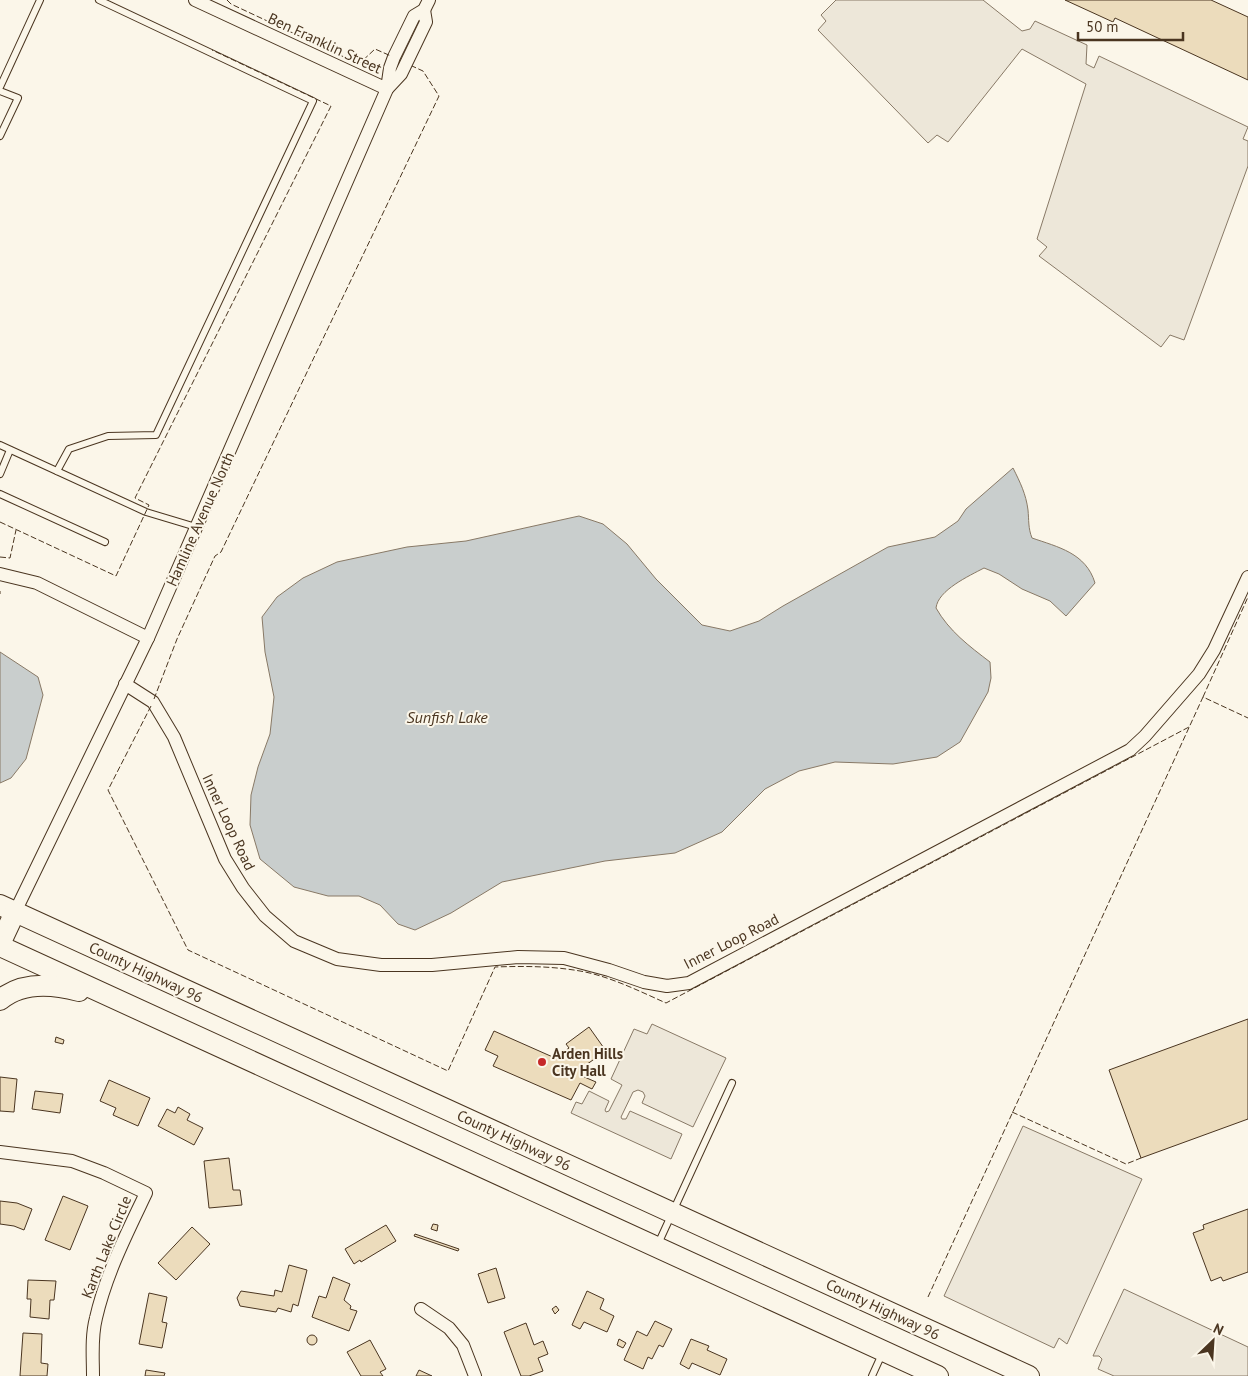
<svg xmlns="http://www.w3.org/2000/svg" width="1248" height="1376" font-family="'PT Sans',sans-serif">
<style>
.parking{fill:#ede7d9;stroke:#887966}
.water{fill:#c9cecd;stroke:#887966}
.building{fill:#ecdcbc;stroke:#4a3520}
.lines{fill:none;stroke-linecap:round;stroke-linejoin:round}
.service-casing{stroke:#4a3520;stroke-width:8}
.minor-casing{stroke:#4a3520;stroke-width:14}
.primary-casing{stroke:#4a3520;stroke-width:22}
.service{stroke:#fbf6e9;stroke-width:6}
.minor{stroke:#fbf6e9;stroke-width:12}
.primary{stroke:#fbf6e9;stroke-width:20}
.fence{stroke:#4a3520;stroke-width:1;stroke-dasharray:6 2.5;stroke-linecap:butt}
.poi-dot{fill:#c62828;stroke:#fbf6e9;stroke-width:2}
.labels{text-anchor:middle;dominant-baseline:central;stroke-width:4;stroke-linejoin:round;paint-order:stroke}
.street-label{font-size:15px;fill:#4a3520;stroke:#fbf6e9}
.poi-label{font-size:15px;font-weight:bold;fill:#4a3520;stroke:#fbf6e9;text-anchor:start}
.water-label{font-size:16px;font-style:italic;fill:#4a3520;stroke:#fbf6e9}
</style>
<rect width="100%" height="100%" fill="#fbf6e9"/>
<!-- parking -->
<g class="parking">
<polygon points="836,0 983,0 1022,31 1030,29 1035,21 1087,45 1086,64 1094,68 1099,56 1248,127 1243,139 1248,141 1248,166 1184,340 1170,335 1161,347 1039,256 1047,247 1037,239 1086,84 1022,49 948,142 937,135 928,143 818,30 826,21 821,15"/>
<polygon points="652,1024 726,1058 693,1127 642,1103 645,1096 643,1092 638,1090 633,1092 621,1117 622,1119 626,1119 630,1111 682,1134 671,1159 571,1113 576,1102 582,1104 589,1091 609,1101 605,1110 606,1112 609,1111 622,1085 611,1079 634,1029 647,1034"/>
<polygon points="1023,1126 1142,1179 1067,1344 1059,1338 1054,1348 944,1296"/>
<polygon points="1124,1289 1248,1347 1248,1376 1114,1376 1098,1369 1102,1359 1099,1356 1093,1356"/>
</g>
<!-- water -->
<g class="water">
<path d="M1013 468C1020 482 1026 494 1028 510 1029 520 1028 528 1032 538 1058 547 1086 553 1095 583L1066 616 1050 601 1022 589 999 574 984 568C969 576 938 590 936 608 949 631 969 646 990 662L991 678 988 692 960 742 937 757 893 764 835 762 799 771 765 789 722 832 675 853 605 861 502 882 451 913 415 930 398 924 380 905 359 896H328L294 887 260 859 250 825 251 795 258 767 270 734 274 697 265 652 262 617 277 597 303 578 337 562 407 547 466 541 579 516 603 524 627 544 656 579 702 625 730 631 759 621 783 606 888 547 935 537 958 521 966 509Z"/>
<polygon points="0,652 38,677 43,695 26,759 11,778 0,783"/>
</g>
<!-- building -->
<g class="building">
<polygon points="1065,0 1211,0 1248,17 1248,80 1115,18 1113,22"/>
<polygon points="1248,1019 1248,1119 1141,1158 1109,1070"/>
<polygon points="589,1027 606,1051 580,1069 585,1071 582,1076 596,1082 592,1089 580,1083 571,1100 493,1066 498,1056 485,1050 494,1031 555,1058 569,1048 566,1044"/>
<polygon points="56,1037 64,1040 63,1044 55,1042"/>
<polygon points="0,1077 17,1079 14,1112 0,1111"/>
<polygon points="109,1080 150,1098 138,1126 113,1115 116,1108 100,1101"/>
<polygon points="35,1091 63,1094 60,1113 32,1109"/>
<polygon points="178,1107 190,1114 187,1120 203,1128 194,1145 158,1126 167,1109 175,1113"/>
<polygon points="229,1158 233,1190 240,1190 242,1205 209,1208 204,1161"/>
<polygon points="63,1196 88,1206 70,1250 45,1240"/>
<polygon points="0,1201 17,1203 32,1209 24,1230 14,1226 0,1224"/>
<polygon points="1248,1209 1248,1272 1223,1281 1221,1277 1211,1281 1193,1233 1204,1229 1203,1225"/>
<polygon points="433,1224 438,1225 437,1231 431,1229"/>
<polygon points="386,1225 396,1241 361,1262 360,1260 354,1264 345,1249"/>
<polygon points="192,1227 210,1244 176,1280 158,1263"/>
<polygon points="415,1234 459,1249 458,1251 414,1236"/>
<polygon points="289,1265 307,1270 298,1306 293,1304 291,1312 278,1308 276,1312 240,1306 237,1298 241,1291 274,1296 275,1290 282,1292"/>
<polygon points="496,1268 505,1298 488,1303 478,1274"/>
<polygon points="333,1277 350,1284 344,1300 351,1306 350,1309 357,1311 349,1331 312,1317 319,1296 326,1298"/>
<polygon points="28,1280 56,1281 54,1300 50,1300 49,1319 30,1317 31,1299 27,1299"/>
<polygon points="587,1291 604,1299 600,1309 614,1316 607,1332 584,1322 580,1329 572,1325"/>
<polygon points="149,1293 167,1297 162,1322 167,1323 162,1348 139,1344"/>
<polygon points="556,1306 559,1310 555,1314 552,1309"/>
<polygon points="655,1321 672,1329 663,1347 659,1345 652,1359 648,1357 643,1369 624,1360 637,1331 647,1336"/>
<polygon points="526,1323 534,1345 543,1341 548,1354 538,1358 543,1371 529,1376 521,1376 504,1332"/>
<polygon points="23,1333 42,1334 41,1363 48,1364 47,1376 20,1376"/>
<circle cx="312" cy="1340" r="5"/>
<polygon points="619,1339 626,1343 623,1348 617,1345"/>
<polygon points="691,1339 709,1346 707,1350 727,1359 720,1375 692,1363 689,1369 680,1364"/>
<polygon points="370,1340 386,1369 380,1372 383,1376 361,1376 347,1352"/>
<polygon points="146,1370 165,1373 164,1376 145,1376"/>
<polygon points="419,1370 432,1376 416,1376"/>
</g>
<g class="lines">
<defs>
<g id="service">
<polyline points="0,87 40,0"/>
<polyline points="0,91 18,98 0,136"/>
<polyline points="0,445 146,512 196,527"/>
<polyline points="57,471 69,449 108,436 156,435 313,101 99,0"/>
<polyline points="0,474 10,450"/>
<polyline points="0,494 105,542"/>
<polyline points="658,1244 732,1083"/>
<polyline points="872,1376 882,1354"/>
</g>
<g id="minor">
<polyline points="195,0 387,89 390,68 394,57 414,16 424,10 429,0"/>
<polyline points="0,574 37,583 148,638"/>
<polyline points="125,684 153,702 174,737 225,859 243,888 265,916 294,941 337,959 381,965 432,965 518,957 564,958 609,970 644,982 667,986 689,983 1130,750 1145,736 1199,674 1214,650 1248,577"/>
<polyline points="15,912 148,638 387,89 401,74 426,22 424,10"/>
<path d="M0 1152 72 1161 104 1173 146 1193C127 1233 106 1274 96 1318 91 1337 93 1357 93 1376"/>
<polyline points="421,1309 449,1328 463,1345 475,1376"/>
</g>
<g id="primary">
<polyline points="0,905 1029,1376"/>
<polyline points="0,944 15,912"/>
<polyline points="0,946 938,1376"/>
<path d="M0 1000C22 981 53 984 79 991"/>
</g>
</defs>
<!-- service casing -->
<use href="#service" class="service-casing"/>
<!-- minor casing -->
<use href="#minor" class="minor-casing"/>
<!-- primary casing -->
<use href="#primary" class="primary-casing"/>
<!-- service -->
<use href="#service" class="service"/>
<!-- minor -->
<use href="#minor" class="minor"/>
<!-- primary -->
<use href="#primary" class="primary"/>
<!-- fence -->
<g class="fence">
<polyline points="227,0 231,4 359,64 375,49 391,56"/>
<polyline points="0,522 116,576 149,505 135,498 331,106 212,50"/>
<polyline points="0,557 10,558 16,530"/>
<polyline points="0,591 0,594"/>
<polyline points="1203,697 1248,597"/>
<polyline points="154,699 177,639 215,556 221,552 439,96 423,71 412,66"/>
<path d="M151 706 108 790 188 950 448 1071 495 967C523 966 551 966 580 971 609 976 639 991 666 1003L1189 727"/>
<polyline points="1012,1112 1126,1164 1141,1158"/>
<polyline points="928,1297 1203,697 1248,718"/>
</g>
</g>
<!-- markers -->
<circle class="poi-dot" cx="542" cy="1062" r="5"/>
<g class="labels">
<!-- street labels -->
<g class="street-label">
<text transform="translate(325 43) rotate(25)">Ben Franklin Street</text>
<text transform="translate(200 519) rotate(-66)">Hamline Avenue North</text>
<text transform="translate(229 822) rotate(65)">Inner Loop Road</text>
<text transform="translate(731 941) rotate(-27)">Inner Loop Road</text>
<text transform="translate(146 972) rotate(25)">County Highway 96</text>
<text transform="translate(514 1140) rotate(25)">County Highway 96</text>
<text transform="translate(106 1247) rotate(-68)">Karth Lake Circle</text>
<text transform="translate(883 1309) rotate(25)">County Highway 96</text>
</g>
<!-- poi labels -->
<g class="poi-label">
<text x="552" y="1053">Arden Hills<tspan x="552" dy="17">City Hall</tspan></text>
</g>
<!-- water labels -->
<g class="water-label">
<text x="447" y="717">Sunfish Lake</text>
</g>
</g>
<!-- north arrow -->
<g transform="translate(1213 1341) rotate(25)" stroke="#fbf6e9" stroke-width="4" paint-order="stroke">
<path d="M0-4L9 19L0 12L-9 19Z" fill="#4a3520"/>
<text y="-8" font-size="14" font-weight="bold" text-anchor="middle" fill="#4a3520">N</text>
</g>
<!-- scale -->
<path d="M1078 32v8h105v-8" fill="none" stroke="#4a3520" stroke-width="2.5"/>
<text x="1086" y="32" font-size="15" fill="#4a3520" stroke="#fbf6e9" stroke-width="4" paint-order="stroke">50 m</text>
</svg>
